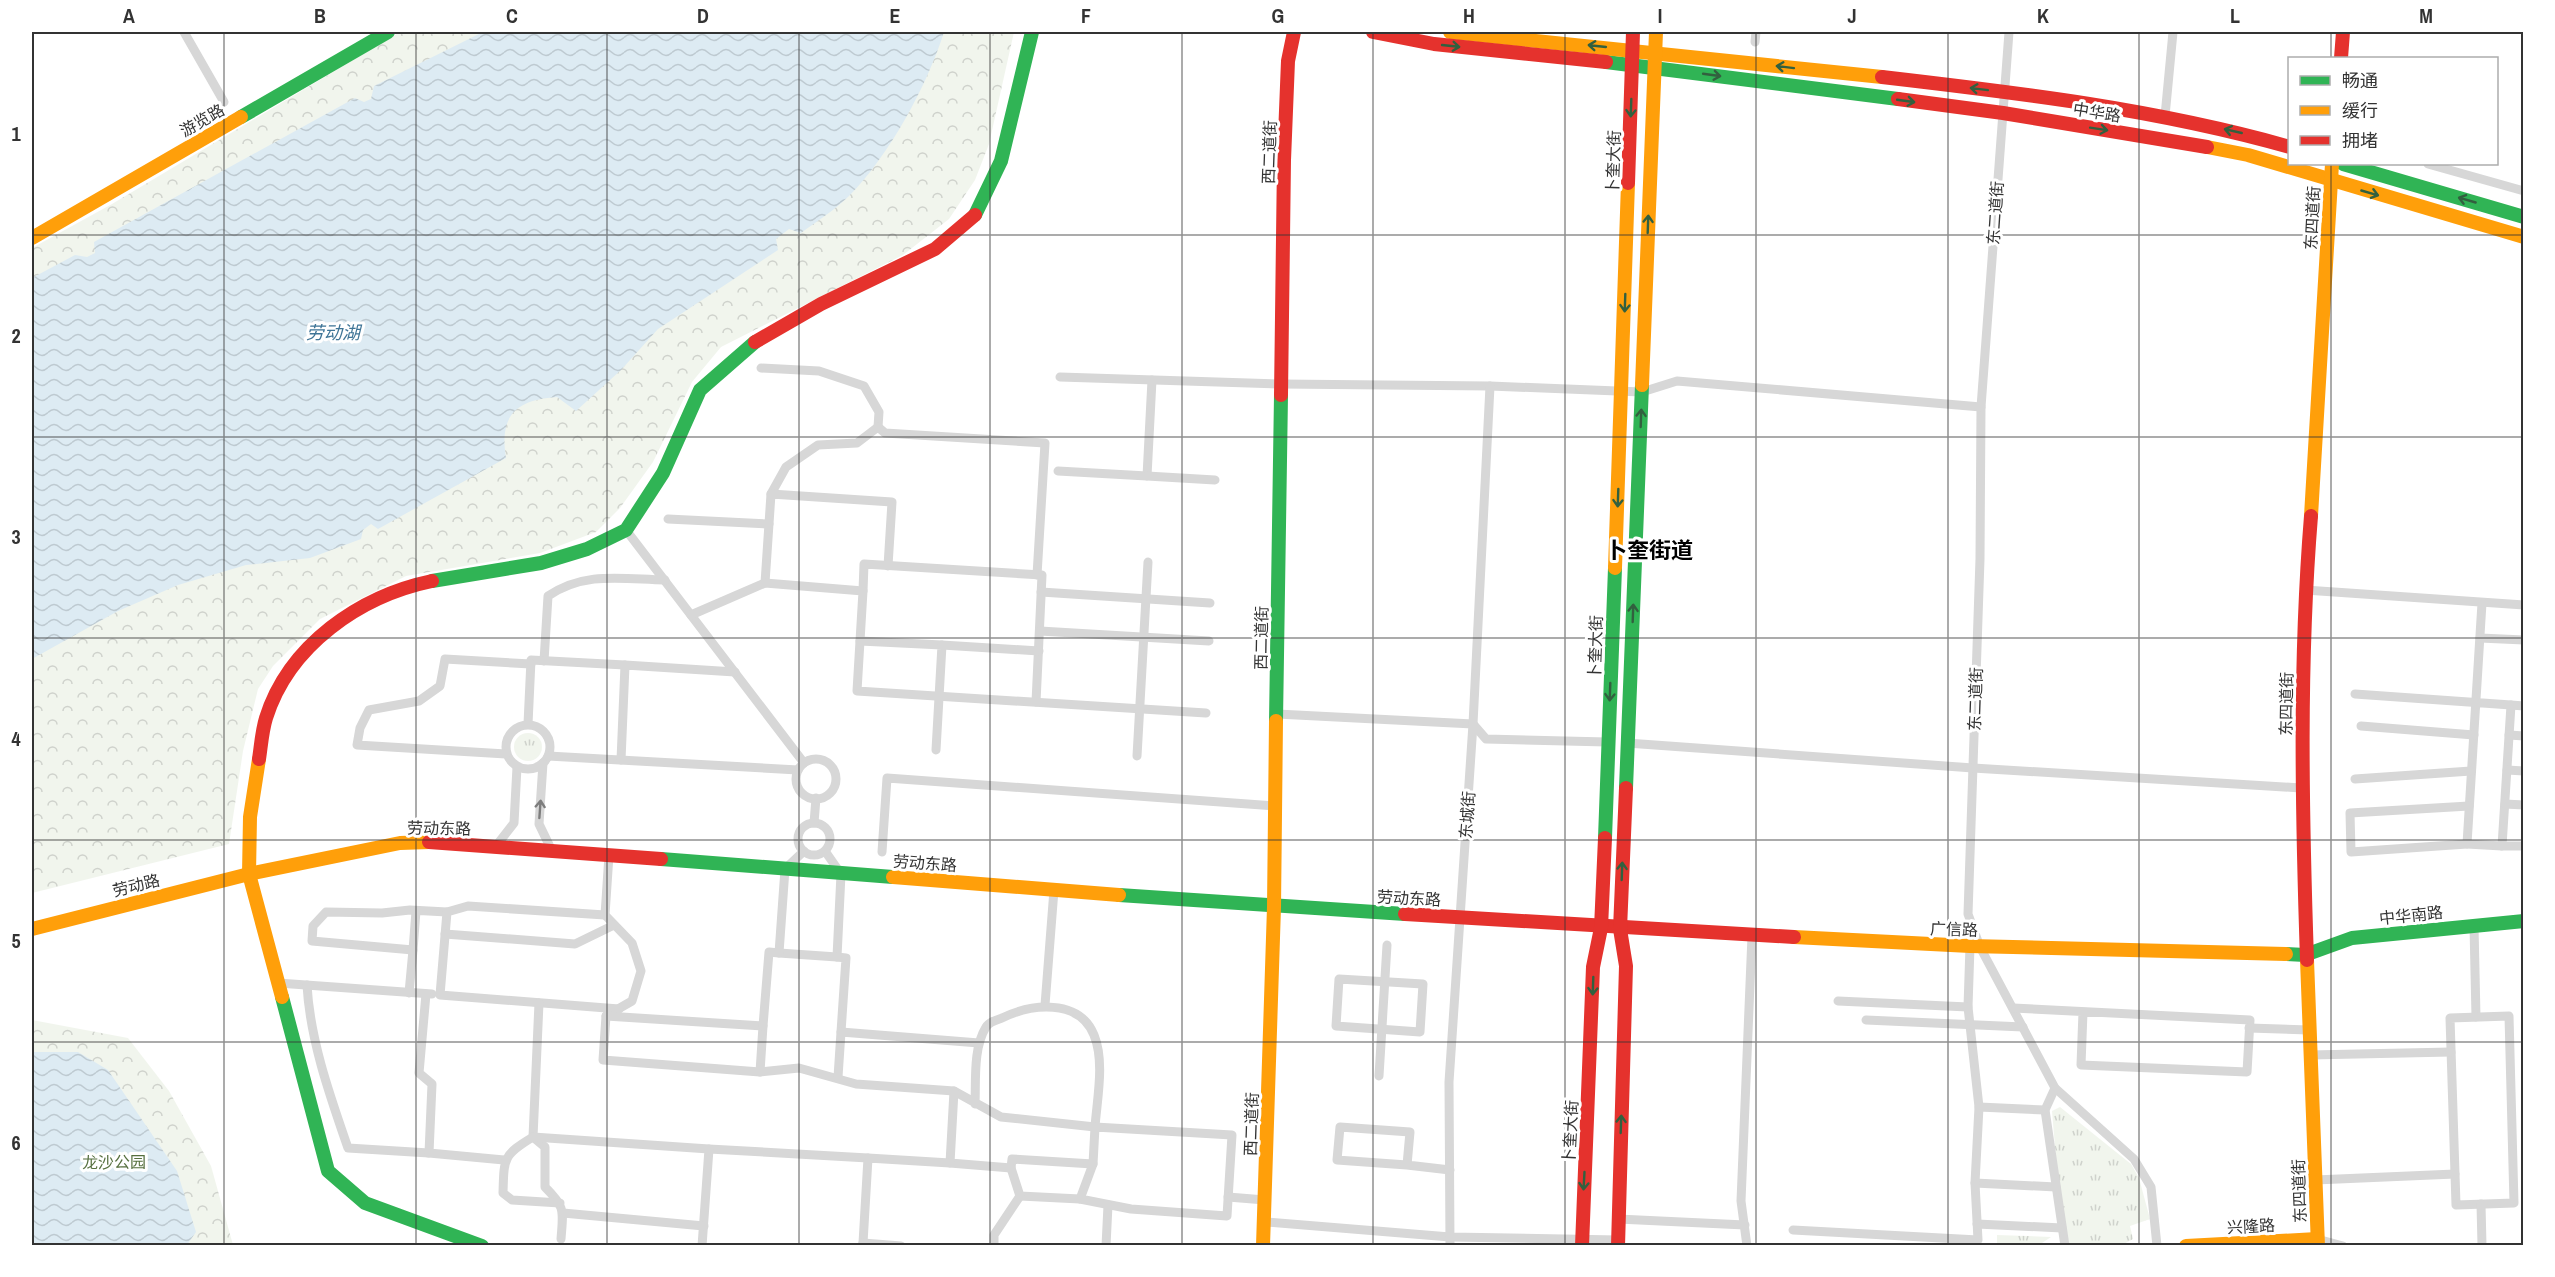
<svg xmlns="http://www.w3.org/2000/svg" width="2555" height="1277" font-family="'Archivo Narrow','Noto Sans SC',sans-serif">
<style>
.grass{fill:url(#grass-tufts)}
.park{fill:url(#park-crowns)}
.water{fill:url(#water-waves)}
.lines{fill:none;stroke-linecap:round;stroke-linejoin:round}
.street{stroke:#d7d7d7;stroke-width:9}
.fast{stroke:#30b455;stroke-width:14}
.slow{stroke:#ff9f0a;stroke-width:14}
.jam{stroke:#e5322d;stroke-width:14}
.oneway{stroke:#32603f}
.oneway2{stroke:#7d7d7d}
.grid{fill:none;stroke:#333;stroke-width:1.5;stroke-opacity:0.55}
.labels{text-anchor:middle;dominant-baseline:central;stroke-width:6;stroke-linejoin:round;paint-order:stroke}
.street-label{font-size:16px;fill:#333;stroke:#fff}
.park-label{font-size:16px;fill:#56703f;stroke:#fff}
.water-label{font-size:18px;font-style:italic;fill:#3f7597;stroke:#fff}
.district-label{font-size:22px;font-weight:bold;fill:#000;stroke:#fff}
.neatline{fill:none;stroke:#333;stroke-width:2}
.grid-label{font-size:20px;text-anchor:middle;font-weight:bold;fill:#333}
</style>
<defs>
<pattern id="grass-tufts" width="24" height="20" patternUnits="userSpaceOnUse" patternTransform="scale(1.5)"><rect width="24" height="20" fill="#f1f5ed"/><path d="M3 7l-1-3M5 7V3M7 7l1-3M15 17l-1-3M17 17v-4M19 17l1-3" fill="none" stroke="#cfd2cc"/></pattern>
<pattern id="park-crowns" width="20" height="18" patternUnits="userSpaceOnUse" patternTransform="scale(1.5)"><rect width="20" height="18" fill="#f1f5ed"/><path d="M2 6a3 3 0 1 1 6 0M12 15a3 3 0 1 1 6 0" fill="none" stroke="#cfd2cc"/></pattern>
<pattern id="water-waves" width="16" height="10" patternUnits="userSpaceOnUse" patternTransform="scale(1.5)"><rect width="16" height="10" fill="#ddebf3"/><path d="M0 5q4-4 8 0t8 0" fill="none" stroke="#becad1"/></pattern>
</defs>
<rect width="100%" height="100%" fill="#fff"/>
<!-- grass -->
<g class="grass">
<circle cx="528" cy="747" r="14"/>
<polygon points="2060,1107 2131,1164 2139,1178 2150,1219 2130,1226 2133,1239 2122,1245 2069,1245 2057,1170 2052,1111"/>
<polygon points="1997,1235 2051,1237 2039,1245 1997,1246"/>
</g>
<!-- park -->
<g class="park">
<polygon points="400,32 1014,32 989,144 975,180 949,219 903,255 721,347 692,382 653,462 620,508 596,532 540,553 406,576 320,619 273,666 258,689 243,751 229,844 32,893 32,248 112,204"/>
<polygon points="32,1020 128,1038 169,1091 211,1166 233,1245 32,1245"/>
</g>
<!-- water -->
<g class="water">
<path d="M483 32H944C927 86 889 156 849 196 835 210 817 221 801 233L789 229 776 239 778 250 658 329 621 370 576 411 557 397C516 400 499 415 506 458L378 529 371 524 363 530 361 539 310 558 246 565 178 585 118 611 32 659V278L75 255 87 257 95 253 94 242 355 98 364 102 371 99 374 86Z"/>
<polygon points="32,1052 78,1052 108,1070 177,1171 196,1232 187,1245 32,1245"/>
</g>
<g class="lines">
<!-- street -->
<g class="street">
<polyline points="184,32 224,102"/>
<polyline points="2009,32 1981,407 1980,559 1968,914 1980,947 2055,1088 2134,1159 2151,1187 2157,1246"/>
<polyline points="1755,42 1756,32"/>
<polyline points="2165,116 2173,32"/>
<polyline points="2428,164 2524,191"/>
<polyline points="761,368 819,371 864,386 879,412 878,427"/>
<polyline points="1060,377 1281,384 1490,386 1642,392 1677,381 1981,407"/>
<polyline points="1058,471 1147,476 1152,380"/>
<polyline points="1147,476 1215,480"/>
<polyline points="771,494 786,467 818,445 857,443 878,427 885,433 1045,443 1037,575"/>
<polyline points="668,519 769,524"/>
<polyline points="626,530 804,763"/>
<polyline points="765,583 771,494 892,502 888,566"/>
<polyline points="2305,590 2524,605"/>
<polyline points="863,591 864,564 1042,575 1036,702"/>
<polyline points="1041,592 1210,603"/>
<polyline points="691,615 765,583 863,591 857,691 1206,713"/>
<polyline points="1040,631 1209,641"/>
<polyline points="2480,638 2524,640"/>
<polyline points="860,641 942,645 936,750"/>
<polyline points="942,645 1039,651"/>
<path d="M544 661 548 596C585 571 622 579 665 580"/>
<polyline points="2355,694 2511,705 2502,846 2467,844 2482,603"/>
<polyline points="2511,705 2524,706"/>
<polyline points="1277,714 1473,724 1486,739 1607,742"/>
<polyline points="528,724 531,660 625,665"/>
<circle cx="528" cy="747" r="22"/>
<polyline points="2361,726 2474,735"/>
<polyline points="2509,735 2524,736"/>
<polyline points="1627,743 1973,768 2301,788"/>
<polyline points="506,754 357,745 360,728 369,710 419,701 440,686 445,659 531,664"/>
<polyline points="548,756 798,770"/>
<polyline points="1137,756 1148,562"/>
<circle cx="816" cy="779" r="20"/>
<polyline points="621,760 625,665 735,672"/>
<polyline points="543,763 539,824 552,851"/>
<polyline points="2507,770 2524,771"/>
<polyline points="2355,779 2471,771"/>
<polyline points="2505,804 2524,805"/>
<circle cx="814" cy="839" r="16"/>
<polyline points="814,823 816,798"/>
<polyline points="2467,844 2351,852 2350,813 2469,806"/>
<polyline points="496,846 514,823 517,767"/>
<polyline points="2502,846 2524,846"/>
<polyline points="825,851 841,874 837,957 846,958 841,1032"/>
<polyline points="882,852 887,778 1276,806"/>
<polyline points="609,855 605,915 632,943 641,971 632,1001 606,1016 603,1060 760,1072"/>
<polyline points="416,911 413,950 312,941 313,926 326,912 382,913 410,910 447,912"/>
<polyline points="605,915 468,906 447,912 440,995 619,1009"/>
<polyline points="2474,926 2476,1017"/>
<polyline points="445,934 575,944 614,925"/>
<polyline points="1970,946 1968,1007 1979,1107"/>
<polyline points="779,953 837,957"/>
<polygon points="1339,979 1423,984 1420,1032 1336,1026"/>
<polyline points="278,983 432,994"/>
<path d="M307 985C310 1040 330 1096 348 1148L429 1153"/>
<polyline points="409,993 413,950"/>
<polyline points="426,994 419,1073 432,1084 429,1153 504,1160"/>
<polyline points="1838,1001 1968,1007"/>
<path d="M539 1003 533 1137 545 1147V1187C566 1208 563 1211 561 1239"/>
<polyline points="1045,1005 1054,890"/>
<polyline points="2013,1008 2250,1020 2247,1072 2081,1065 2083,1012"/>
<path d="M606 1016 763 1026 760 1072 799 1068 856 1084 954 1091 1001 1117 1095 1127C1097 1099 1105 1062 1094 1035 1079 998 1031 1004 1002 1018 996 1020 989 1022 986 1027 973 1048 976 1080 975 1104"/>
<polygon points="2509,1016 2514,1203 2456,1205 2450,1018"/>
<polyline points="1866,1020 2023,1027"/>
<polyline points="763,1026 769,952 779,953 785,869 804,851"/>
<polyline points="2249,1028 2309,1030"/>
<polyline points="2310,1055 2451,1052"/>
<polyline points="1379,1076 1387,945"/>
<polyline points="838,1077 841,1032 979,1043"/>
<polyline points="2055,1088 2045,1110 2065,1246"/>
<polyline points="954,1091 950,1163 1011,1168 1012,1159 1093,1164"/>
<polygon points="1095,1127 1232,1135 1227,1216 1131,1209 1080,1199 1093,1164"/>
<polyline points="709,1149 868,1158"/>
<polyline points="1407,1165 1337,1160 1340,1127 1410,1132 1407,1165 1450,1170"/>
<polyline points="1011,1168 1020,1196 1080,1199"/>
<polyline points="2315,1180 2455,1174"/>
<polyline points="1975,1183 2056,1187"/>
<polyline points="1228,1197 1265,1200"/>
<path d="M560 1203 512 1200 503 1193C504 1158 503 1155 533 1137L709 1149 702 1246"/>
<polyline points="2481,1204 2482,1246"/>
<polyline points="563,1213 704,1226"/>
<polyline points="1618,1219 1745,1225"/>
<polyline points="1266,1222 1450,1237 1618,1240"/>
<polyline points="1977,1224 2062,1228"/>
<polyline points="1793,1230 1978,1240 1975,1183 1979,1107 2045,1110"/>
<polyline points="2317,1239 2343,1246"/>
<polyline points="863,1243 868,1158 950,1163"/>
<polyline points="862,1246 863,1243 901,1246"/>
<polyline points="994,1246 994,1235 1020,1196"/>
<polyline points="1106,1246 1108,1205"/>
<polyline points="1450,1246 1449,1082 1473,724 1490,386"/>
<polyline points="1747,1246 1741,1201 1752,936"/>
</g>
<!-- fast -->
<g class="fast">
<polyline points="1606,62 1898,99"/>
<polyline points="241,117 388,32"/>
<polyline points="2343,164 2524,217"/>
<polyline points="975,215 1001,161 1032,32"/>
<polyline points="432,581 541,563 587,549 626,530 663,473 700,390 755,342"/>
<polyline points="1276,721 1281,395"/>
<polyline points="1626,788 1642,385"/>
<polyline points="1605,838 1615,568"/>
<polyline points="661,859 893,877"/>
<polyline points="1119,895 1405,914"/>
<polyline points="2286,954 2305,955 2352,938 2524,921"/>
<polyline points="282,997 328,1171 365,1203 482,1246"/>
</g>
<!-- slow -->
<g class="slow">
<polyline points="1450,32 1882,77"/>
<polyline points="2207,147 2248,155 2524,237"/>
<polyline points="32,238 241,117"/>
<polyline points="1642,385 1656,32"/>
<polyline points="2311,516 2332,164"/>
<polyline points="1615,568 1628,183"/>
<polyline points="259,759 250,817 249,874 282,997"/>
<polyline points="893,877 1119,895"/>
<polyline points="32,929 249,874 400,843 429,842"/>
<polyline points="1794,937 1970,946 2286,954"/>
<polyline points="2307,960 2318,1246"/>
<polyline points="1263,1246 1274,907 1276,721"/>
<polyline points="2186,1246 2317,1239"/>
</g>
<!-- jam -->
<g class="jam">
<polyline points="1373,32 1434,44 1606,62"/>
<polyline points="2341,58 2343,32"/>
<path d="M1882 77C2020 93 2156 109 2290 147"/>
<polyline points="1898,99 2003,113 2207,147"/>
<polyline points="1628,183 1633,32"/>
<polyline points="755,342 821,304 935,249 975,215"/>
<polyline points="1281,395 1284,160 1288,61 1294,32"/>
<path d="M259 759C261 746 262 731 266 718 289 645 360 596 432 581"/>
<polyline points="429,842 661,859"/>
<polyline points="1405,914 1794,937"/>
<path d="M2307 960C2302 811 2299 664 2311 516"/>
<polyline points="1582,1246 1593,967 1601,928 1605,838"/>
<polyline points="1618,1246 1626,966 1620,929 1626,788"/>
</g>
</g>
<!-- one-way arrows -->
<defs><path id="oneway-shaft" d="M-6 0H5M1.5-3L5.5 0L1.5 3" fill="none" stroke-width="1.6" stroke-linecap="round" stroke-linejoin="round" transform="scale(1.5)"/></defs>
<g class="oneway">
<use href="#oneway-shaft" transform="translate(1451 46) rotate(6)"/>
<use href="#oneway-shaft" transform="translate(1597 46) rotate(-174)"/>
<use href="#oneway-shaft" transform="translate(1785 67) rotate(-173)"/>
<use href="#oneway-shaft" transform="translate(1712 75) rotate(8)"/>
<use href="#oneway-shaft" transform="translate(1979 89) rotate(-173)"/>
<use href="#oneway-shaft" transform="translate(1906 101) rotate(8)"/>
<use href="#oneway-shaft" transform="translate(1631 108) rotate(92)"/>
<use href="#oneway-shaft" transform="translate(2099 129) rotate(9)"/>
<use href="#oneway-shaft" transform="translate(2233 131) rotate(-167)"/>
<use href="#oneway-shaft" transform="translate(2370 193) rotate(16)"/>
<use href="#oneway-shaft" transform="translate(2467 200) rotate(-164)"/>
<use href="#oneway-shaft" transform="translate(1648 224) rotate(-88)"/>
<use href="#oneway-shaft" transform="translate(1625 303) rotate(92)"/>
<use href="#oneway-shaft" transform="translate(1641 418) rotate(-88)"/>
<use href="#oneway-shaft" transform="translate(1618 498) rotate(92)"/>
<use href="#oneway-shaft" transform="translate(1633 613) rotate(-88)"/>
<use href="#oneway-shaft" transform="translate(1610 692) rotate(92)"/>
<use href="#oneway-shaft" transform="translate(1622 871) rotate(-88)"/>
<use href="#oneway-shaft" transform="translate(1593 986) rotate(92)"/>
<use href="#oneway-shaft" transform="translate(1621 1124) rotate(-88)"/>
<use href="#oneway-shaft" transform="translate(1584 1181) rotate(93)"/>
</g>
<use class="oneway2" href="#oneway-shaft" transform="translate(540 809) rotate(-86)"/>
<!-- grid -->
<path class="grid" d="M224 32V1246M416 32V1246M607 32V1246M799 32V1246M990 32V1246M1182 32V1246M1373 32V1246M1565 32V1246M1756 32V1246M1948 32V1246M2139 32V1246M2331 32V58M2331 164V1246M32 235H2524M32 437H2524M32 638H2524M32 840H2524M32 1042H2524"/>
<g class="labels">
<!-- street labels -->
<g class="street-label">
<text transform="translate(2097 112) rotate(9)">中华路</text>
<text transform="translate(202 120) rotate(-30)">游览路</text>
<text transform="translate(1269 152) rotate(-88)">西二道街</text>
<text transform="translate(1613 162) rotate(-88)">卜奎大街</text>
<text transform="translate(1995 213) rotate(-86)">东二道街</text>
<text transform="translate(2312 218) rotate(-87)">东四道街</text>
<text transform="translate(1261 638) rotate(-89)">西二道街</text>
<text transform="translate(1595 647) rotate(-88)">卜奎大街</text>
<text transform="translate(1975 699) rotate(-88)">东二道街</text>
<text transform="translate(2286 704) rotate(-89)">东四道街</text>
<text transform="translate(1467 815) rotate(-86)">东城街</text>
<text transform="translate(439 828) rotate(1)">劳动东路</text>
<text transform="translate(925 863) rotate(4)">劳动东路</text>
<text transform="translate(136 885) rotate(-14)">劳动路</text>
<text transform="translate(1409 898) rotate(3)">劳动东路</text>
<text transform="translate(2411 915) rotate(-6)">中华南路</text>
<text transform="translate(1954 929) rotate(2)">广信路</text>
<text transform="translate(1251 1124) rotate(-88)">西二道街</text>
<text transform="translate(1570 1132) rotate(-87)">卜奎大街</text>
<text transform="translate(2299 1191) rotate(-92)">东四道街</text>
<text transform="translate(2251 1226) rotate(-3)">兴隆路</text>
</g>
<!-- park labels -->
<g class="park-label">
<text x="114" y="1162">龙沙公园</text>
</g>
<!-- water labels -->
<g class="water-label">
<text x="333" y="332">劳动湖</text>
</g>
<!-- district labels -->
<g class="district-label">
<text x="1649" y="550">卜奎街道</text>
</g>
</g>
<!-- border -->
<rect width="2555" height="1277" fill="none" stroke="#ffffff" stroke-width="66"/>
<!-- legend -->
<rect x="2288" y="57" width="210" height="108" fill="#ffffff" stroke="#adadad" stroke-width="1.5"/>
<rect x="2300" y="76" width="30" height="9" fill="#30b455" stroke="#adadad" stroke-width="1.5"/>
<text x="2342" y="87" font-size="18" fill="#333333">畅通</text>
<rect x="2300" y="106" width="30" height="9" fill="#ff9f0a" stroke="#adadad" stroke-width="1.5"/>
<text x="2342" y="117" font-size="18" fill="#333333">缓行</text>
<rect x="2300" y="136" width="30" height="9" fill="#e5322d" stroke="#adadad" stroke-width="1.5"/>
<text x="2342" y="147" font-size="18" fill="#333333">拥堵</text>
<rect x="33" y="33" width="2489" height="1211" class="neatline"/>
<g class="grid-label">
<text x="129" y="23">A</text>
<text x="320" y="23">B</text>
<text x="512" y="23">C</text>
<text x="703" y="23">D</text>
<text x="895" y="23">E</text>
<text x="1086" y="23">F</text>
<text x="1278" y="23">G</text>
<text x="1469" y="23">H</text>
<text x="1660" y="23">I</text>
<text x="1852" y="23">J</text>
<text x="2043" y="23">K</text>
<text x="2235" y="23">L</text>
<text x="2426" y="23">M</text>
<text x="16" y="141">1</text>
<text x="16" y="343">2</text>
<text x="16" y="544">3</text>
<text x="16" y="746">4</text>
<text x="16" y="948">5</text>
<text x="16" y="1150">6</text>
</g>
</svg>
